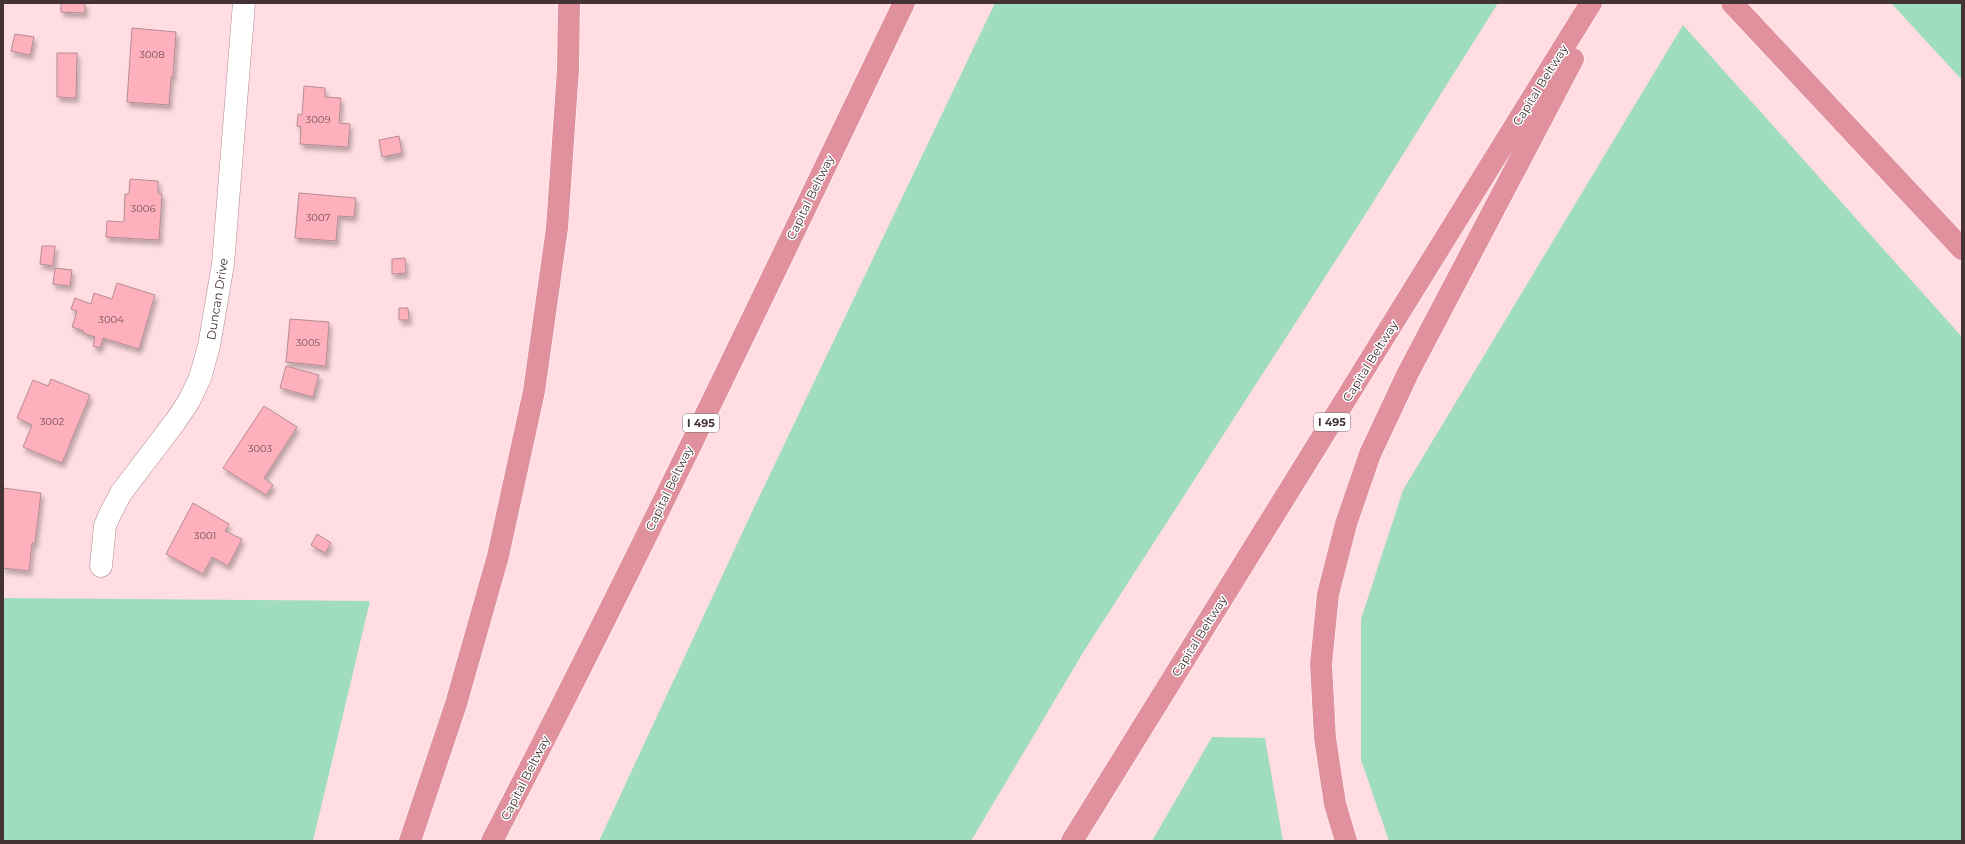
<svg xmlns="http://www.w3.org/2000/svg" width="1965" height="844" font-family="Montserrat,sans-serif">
<style>
.green{fill:#a0ddbe}
.building{fill:#feb0bd;stroke:#b48d93;filter:url(#shadow)}
.lines{fill:none;stroke-linecap:round;stroke-linejoin:round}
.minor-casing{stroke:#b28b91;stroke-width:23}
.motorway-casing{stroke:#fff;stroke-width:23}
.minor{stroke:#fff;stroke-width:22}
.motorway{stroke:#e1909e;stroke-width:22}
.labels{text-anchor:middle;dominant-baseline:central;stroke-width:3;stroke-linejoin:round;paint-order:stroke}
.number-label{font-size:10px;fill:#725257}
.shield{fill:#fff;stroke:#7b7072;stroke-width:1}
.shield-label{font-size:11px;font-weight:bold;fill:#433335}
.street-label{font-size:12px;fill:#433335;stroke:#fff}
</style>
<defs>
<filter id="shadow"><feDropShadow dx="2.5" dy="4.5" stdDeviation="2" flood-color="#0004"/></filter>
</defs>
<rect width="100%" height="100%" fill="#ffdde2"/>
<!-- green -->
<g class="green">
<polygon points="995,3 1498,3 1365,215 1084,651 971,841 599,841 751,514"/>
<polygon points="1891,3 1962,3 1962,80"/>
<polygon points="1683,25 1962,337 1962,841 1389,841 1361,760 1361,619 1403,490"/>
<polygon points="3,598 370,601 313,841 3,841"/>
<polygon points="1212,737 1265,738 1283,841 1152,841"/>
</g>
<!-- building -->
<g class="building">
<polygon points="61,3 85,3 85,13 61,12"/>
<polygon points="132,28 176,32 173,77 171,77 169,105 127,102"/>
<polygon points="15,34 34,37 30,55 11,51"/>
<polygon points="57,53 77,53 76,98 57,97"/>
<polygon points="304,86 325,88 325,97 341,98 339,123 350,124 348,147 300,144 301,127 297,126 298,114 302,115"/>
<polygon points="399,136 402,153 382,157 379,140"/>
<polygon points="130,179 158,181 158,193 162,194 159,240 106,237 107,221 124,222 125,194 129,194"/>
<polygon points="299,193 356,198 354,217 338,216 336,241 295,238"/>
<polygon points="42,246 55,246 53,266 40,264"/>
<polygon points="405,258 406,273 392,274 392,259"/>
<polygon points="55,268 72,270 70,286 53,284"/>
<polygon points="117,283 155,295 139,349 103,338 100,348 93,346 95,337 83,333 84,331 72,327 77,311 71,309 75,298 91,304 94,293 112,299"/>
<polygon points="399,308 408,308 409,320 399,320"/>
<polygon points="290,319 329,322 326,366 286,362"/>
<polygon points="286,366 319,375 313,397 280,388"/>
<polygon points="51,379 90,395 62,463 23,447 32,425 17,418 33,380 48,386"/>
<polygon points="264,406 297,427 264,478 273,485 266,495 223,468"/>
<polygon points="3,488 41,493 35,543 32,543 29,571 3,568"/>
<polygon points="193,503 229,524 225,531 242,539 228,566 212,557 203,574 166,554"/>
<polygon points="317,534 331,543 325,553 311,545"/>
</g>
<g class="lines">
<defs>
<polyline id="minor" points="101,566 105,526 110,514 121,493 175,422 189,401 200,378 209,346 223,264 244,3"/>
<g id="motorway">
<polyline points="1732,3 1962,249"/>
<polyline points="410,841 456,704 498,556 534,391 557,228 568,69 569,3"/>
<path d="M492 841C636 565 769 283 904 3"/>
<polyline points="1072,841 1591,3"/>
<polyline points="1346,841 1335,804 1325,738 1321,664 1328,594 1346,524 1370,454 1408,373 1573,59"/>
</g>
</defs>
<!-- minor casing -->
<use href="#minor" class="minor-casing"/>
<!-- motorway casing -->
<use href="#motorway" class="motorway-casing"/>
<!-- minor -->
<use href="#minor" class="minor"/>
<!-- motorway -->
<use href="#motorway" class="motorway"/>
</g>
<g class="labels">
<!-- number labels -->
<g class="number-label">
<text x="152" y="54">3008</text>
<text x="318" y="119">3009</text>
<text x="143" y="208">3006</text>
<text x="318" y="217">3007</text>
<text x="111" y="319">3004</text>
<text x="308" y="342">3005</text>
<text x="52" y="421">3002</text>
<text x="260" y="448">3003</text>
<text x="205" y="535">3001</text>
</g>
<!-- shield labels -->
<g class="shield">
<rect x="1314" y="413" width="36" height="18" rx="3"/>
<rect x="683" y="414" width="36" height="18" rx="3"/>
</g>
<g class="shield-label">
<text x="1332" y="422">I 495</text>
<text x="701" y="423">I 495</text>
</g>
<!-- street labels -->
<g class="street-label">
<text transform="translate(1540 85) rotate(-58)">Capital Beltway</text>
<text transform="translate(810 197) rotate(-64)">Capital Beltway</text>
<text transform="translate(217 299) rotate(-81)">Duncan Drive</text>
<text transform="translate(1370 361) rotate(-58)">Capital Beltway</text>
<text transform="translate(669 488) rotate(-64)">Capital Beltway</text>
<text transform="translate(1199 636) rotate(-58)">Capital Beltway</text>
<text transform="translate(525 778) rotate(-63)">Capital Beltway</text>
</g>
</g>
<!-- border -->
<rect width="1965" height="844" fill="none" stroke="#433335" stroke-width="8"/>
</svg>
